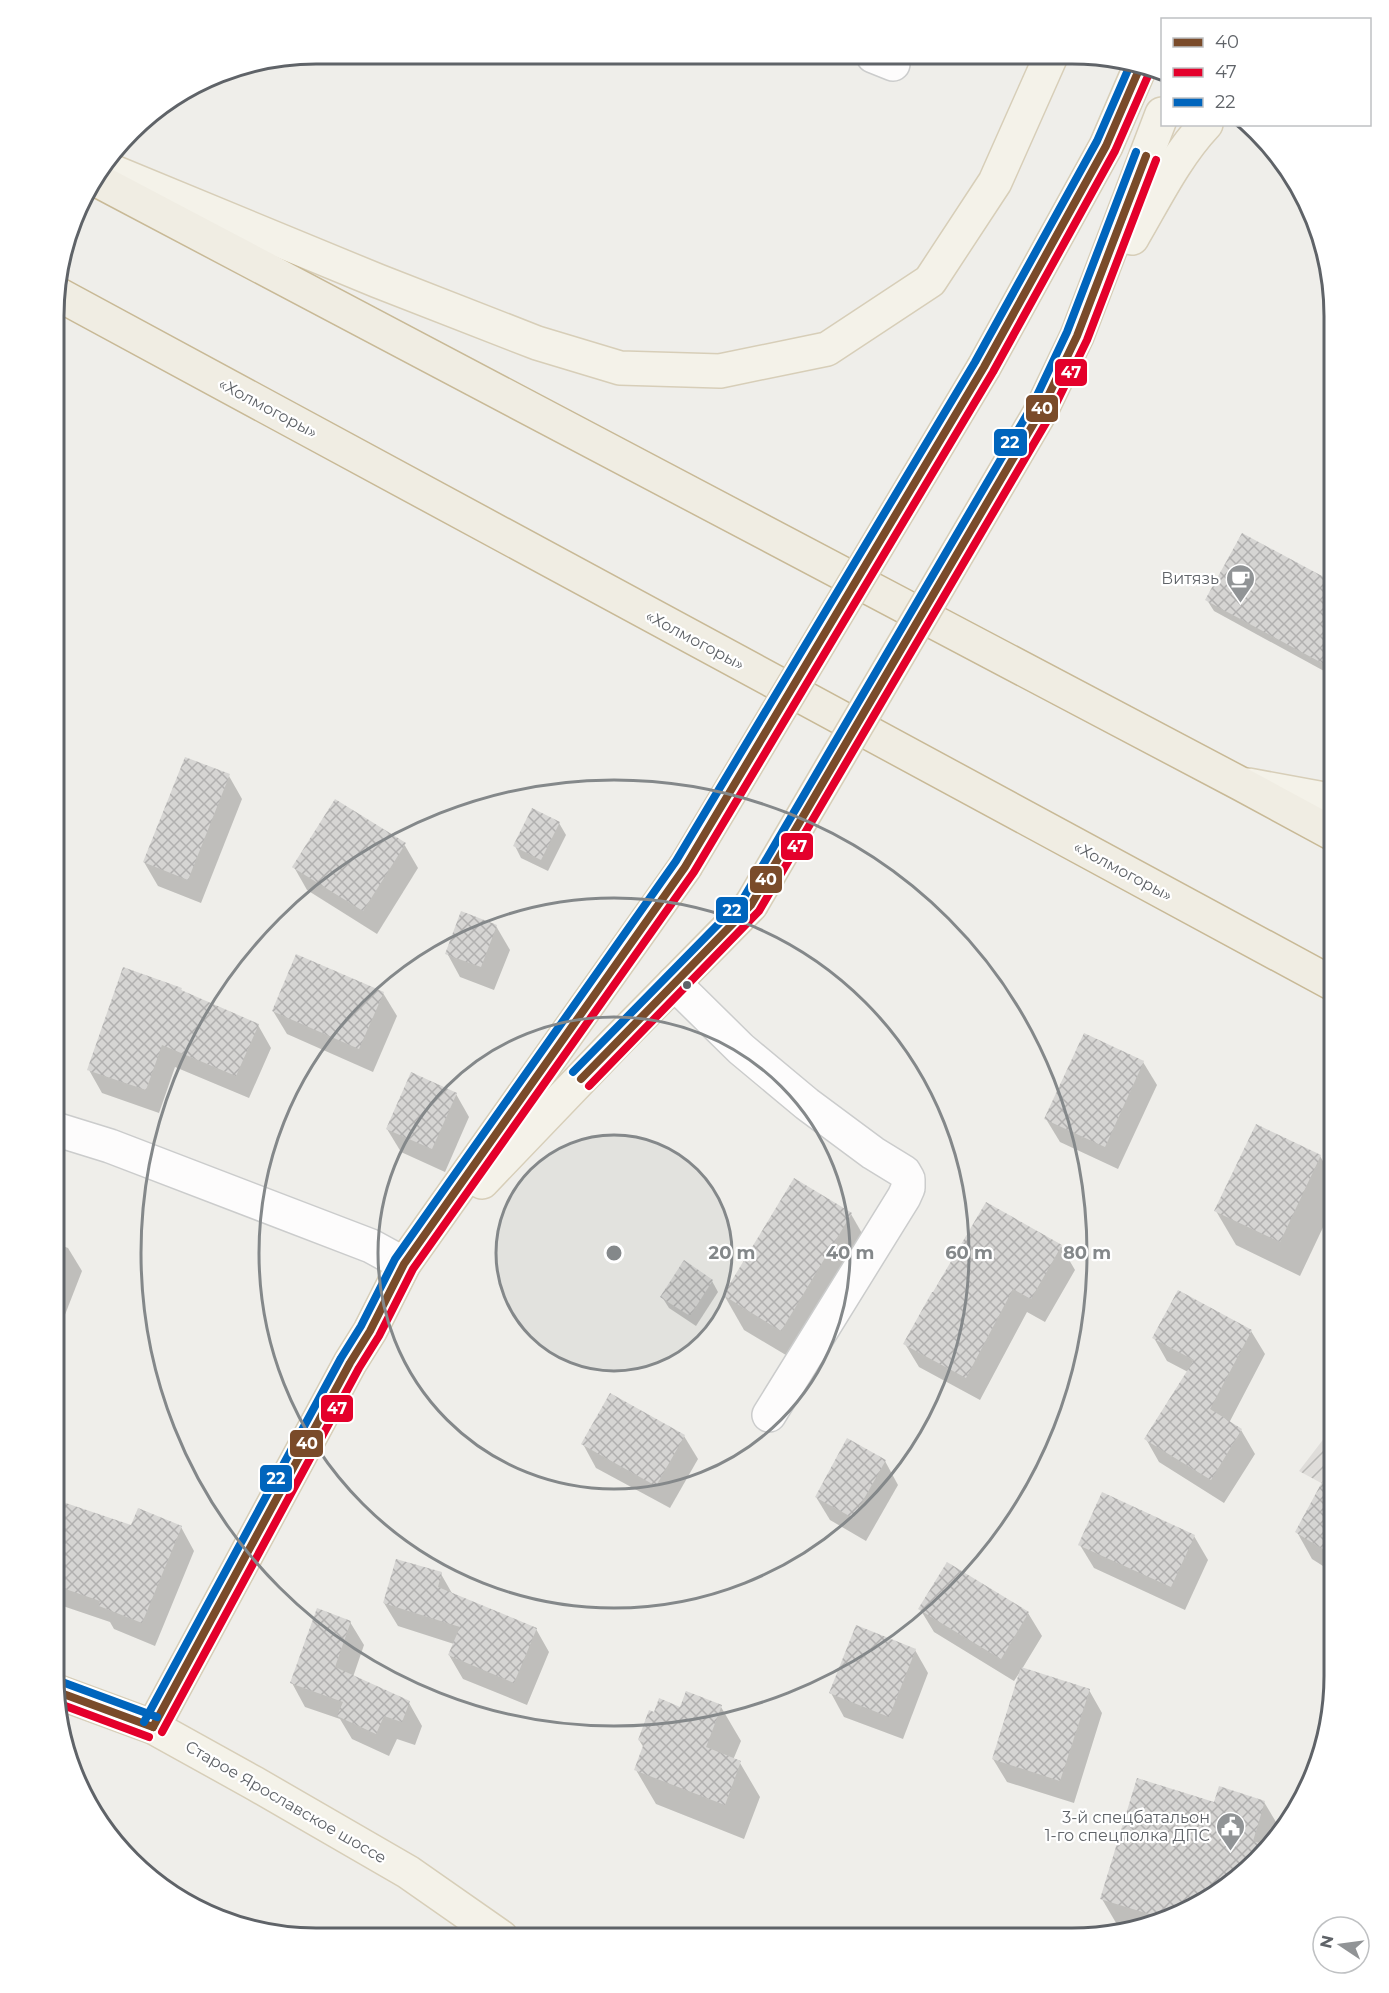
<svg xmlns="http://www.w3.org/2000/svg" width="1389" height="1993" font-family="Montserrat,sans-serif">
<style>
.industrial{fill:url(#industrial-furrows)}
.shadow{fill:#0003}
.building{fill:url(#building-cross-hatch)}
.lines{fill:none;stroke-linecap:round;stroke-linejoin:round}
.minor-casing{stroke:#cbcccc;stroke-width:36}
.major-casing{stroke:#d7ceb8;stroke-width:36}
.highway-casing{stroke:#c8b996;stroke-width:36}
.minor{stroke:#fdfcfc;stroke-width:33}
.major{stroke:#f4f2e9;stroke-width:33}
.highway{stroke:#f0ede3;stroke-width:33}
.major-bridge-casing{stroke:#d7ceb8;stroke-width:36;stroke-linecap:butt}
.major-bridge{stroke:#f4f2e9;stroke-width:33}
.bus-1-casing{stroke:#fff;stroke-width:12}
.bus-2-casing{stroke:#fff;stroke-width:12}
.bus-3-casing{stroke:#fff;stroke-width:12}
.bus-1{stroke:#7a4b2a;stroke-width:8}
.bus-2{stroke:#e4002b;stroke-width:8}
.bus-3{stroke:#0065bd;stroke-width:8}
.ring{fill:none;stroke:#84888a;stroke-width:3}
.bus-dot{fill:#5f6368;stroke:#fff;stroke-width:2}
.labels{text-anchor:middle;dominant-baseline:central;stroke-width:4.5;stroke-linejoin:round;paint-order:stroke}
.street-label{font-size:16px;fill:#5f6368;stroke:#fff}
.poi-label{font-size:16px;fill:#5f6368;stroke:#fff;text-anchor:end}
.rim{fill:none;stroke:#5f6368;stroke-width:3}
.centre{fill:#84888a;stroke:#fff;stroke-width:3}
.ring-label{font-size:18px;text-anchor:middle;font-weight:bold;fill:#84888a;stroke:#fff;stroke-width:4.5;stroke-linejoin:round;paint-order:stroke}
.line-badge{stroke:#fff;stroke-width:2}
.badge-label{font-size:16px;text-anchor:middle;font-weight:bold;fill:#fff}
</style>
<defs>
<pattern id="industrial-furrows" width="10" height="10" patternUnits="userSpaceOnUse" patternTransform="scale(1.5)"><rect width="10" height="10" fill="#dfddda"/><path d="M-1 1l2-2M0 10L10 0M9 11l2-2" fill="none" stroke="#b8b7b5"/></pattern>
<pattern id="building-cross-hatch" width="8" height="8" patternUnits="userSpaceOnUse" patternTransform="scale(1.5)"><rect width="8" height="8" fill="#d6d5d3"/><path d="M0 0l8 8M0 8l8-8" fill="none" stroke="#b1b0af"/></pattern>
</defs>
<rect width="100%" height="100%" fill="#efeeea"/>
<!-- industrial -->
<polygon class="industrial" points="1335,1424 1334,1490 1299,1471"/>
<!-- shadow -->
<g class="shadow">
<polygon points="1335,584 1335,677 1214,611 1207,600"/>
<polygon points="229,776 242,799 201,903 158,886 144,862"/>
<polygon points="533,810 559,823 566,835 548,871 521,858 515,846"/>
<polygon points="404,844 418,868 377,934 307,890 294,867"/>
<polygon points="496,926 510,950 494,990 460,977 447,953"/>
<polygon points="181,989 182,992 258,1025 271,1048 249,1098 175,1067 159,1113 102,1093 89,1070"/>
<polygon points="383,993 397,1016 373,1072 287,1034 273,1011"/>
<polygon points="1143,1062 1157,1085 1118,1169 1060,1142 1046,1119"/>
<polygon points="456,1094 469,1117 445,1172 401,1152 387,1129"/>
<polygon points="1320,1156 1335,1182 1335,1202 1300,1276 1236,1245 1216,1211"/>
<polygon points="987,1204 1061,1246 1075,1270 1045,1322 1027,1312 980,1400 919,1367 905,1344"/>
<polygon points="851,1214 871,1249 801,1364 744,1330 724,1295"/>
<polygon points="55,1243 68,1248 82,1271 61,1325 55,1323"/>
<polygon points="712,1281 718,1292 696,1326 669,1308 662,1297"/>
<polygon points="1251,1331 1265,1354 1229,1423 1241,1430 1255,1454 1224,1503 1159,1462 1146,1439 1188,1372 1167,1361 1154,1338"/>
<polygon points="684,1436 698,1459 670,1508 596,1468 583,1444"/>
<polygon points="885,1461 898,1485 866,1541 830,1520 816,1497"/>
<polygon points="1103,1494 1194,1536 1208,1560 1185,1610 1094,1568 1080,1545"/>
<polygon points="1334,1498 1334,1573 1312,1559 1297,1532"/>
<polygon points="54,1515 132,1527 181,1527 194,1551 155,1646 114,1629 110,1622 54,1603"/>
<polygon points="441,1574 453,1595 536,1629 549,1652 527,1705 463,1679 449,1655 454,1644 398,1626 384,1603"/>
<polygon points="920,1609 1028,1613 1042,1636 1022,1669 1089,1690 1102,1713 1074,1803 1007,1782 993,1759 1020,1672 1014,1681 934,1632"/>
<polygon points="350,1622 364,1645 353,1677 409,1703 422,1726 415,1745 397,1739 389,1756 352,1739 340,1719 305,1707 292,1683"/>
<polygon points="915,1650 928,1673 903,1739 844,1717 831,1693"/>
<polygon points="721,1707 741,1741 733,1760 740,1763 760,1797 744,1839 656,1804 636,1770 644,1748 639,1740 654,1714 681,1709"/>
<polygon points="1264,1802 1282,1832 1245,1874 1188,1912 1119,1928 1102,1899 1215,1803"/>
</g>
<!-- building -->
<g class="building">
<polygon points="1242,533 1335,583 1335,670 1205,600"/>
<polygon points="185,757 230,774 188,880 143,862"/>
<polygon points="335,799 406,843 363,911 292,867"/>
<polygon points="532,808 560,822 541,860 513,846"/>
<polygon points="461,911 497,925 481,967 445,954"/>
<polygon points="296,954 384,992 359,1049 272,1011"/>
<polygon points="123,967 182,988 181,990 259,1024 236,1076 162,1045 146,1090 87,1070"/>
<polygon points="1084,1033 1144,1061 1105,1147 1044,1119"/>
<polygon points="411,1072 457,1093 432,1149 386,1129"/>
<polygon points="1256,1124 1321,1155 1280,1242 1214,1211"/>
<polygon points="794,1178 852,1213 781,1331 723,1295"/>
<polygon points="986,1202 1062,1245 1031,1299 1013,1289 966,1378 903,1344 932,1292 933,1292"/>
<polygon points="684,1260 713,1280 690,1316 660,1297"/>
<polygon points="1178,1290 1252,1330 1210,1409 1242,1429 1211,1480 1144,1439 1194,1360 1152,1338"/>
<polygon points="610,1393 685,1435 656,1486 581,1444"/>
<polygon points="847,1438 886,1460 853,1518 815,1497"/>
<polygon points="1335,1458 1334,1537 1334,1556 1295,1532"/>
<polygon points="1102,1492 1195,1535 1171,1587 1078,1545"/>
<polygon points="54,1499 131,1525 138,1508 182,1526 142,1623 99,1606 100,1601 54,1585"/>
<polygon points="396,1559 442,1572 438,1587 537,1628 514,1683 448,1655 460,1627 383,1603"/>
<polygon points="947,1562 1029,1612 1001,1659 918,1609"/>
<polygon points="317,1608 351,1621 335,1667 410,1701 402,1722 384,1716 376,1734 337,1716 343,1702 290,1683"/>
<polygon points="856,1625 916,1649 889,1717 829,1693"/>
<polygon points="1021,1667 1090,1689 1060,1781 992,1759"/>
<polygon points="686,1691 722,1705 706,1747 741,1761 725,1805 634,1770 644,1743 638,1740 649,1710 654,1712 659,1698 680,1707"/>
<polygon points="1137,1778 1214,1802 1219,1786 1265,1801 1253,1841 1270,1846 1245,1874 1188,1912 1162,1918 1100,1899"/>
</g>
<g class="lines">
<defs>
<g id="minor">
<polyline points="873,56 893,64"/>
<polyline points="674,983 741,1049 807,1104 873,1153 904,1172 908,1179 908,1188 904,1197 769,1415"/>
<polyline points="55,1129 110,1146 371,1246 404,1264"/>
</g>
<g id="major">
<polyline points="104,168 378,281 537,343 620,368 720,371 827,349 930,281 995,182 1051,56"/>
<path d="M1132 238C1155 199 1175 157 1206 124"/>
<polyline points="984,367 1106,146 1141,65"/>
<polyline points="1041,411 1077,336 1162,114"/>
<polyline points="1248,785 1335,801"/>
<polyline points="482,1182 617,1041 751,905"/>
<polyline points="58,1692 153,1727 254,1783 408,1872 501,1937"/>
<polyline points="153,1727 350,1363 370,1331 404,1264 685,867"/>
</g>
<g id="highway">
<polyline points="95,179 1241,784 1335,835"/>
<polyline points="56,293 1335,985"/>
</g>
</defs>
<!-- minor casing -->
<use href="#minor" class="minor-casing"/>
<!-- major casing -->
<use href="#major" class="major-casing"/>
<!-- highway casing -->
<use href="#highway" class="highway-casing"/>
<!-- minor -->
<use href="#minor" class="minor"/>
<!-- major -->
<use href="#major" class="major"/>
<!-- highway -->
<use href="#highway" class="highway"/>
<defs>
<g id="major-bridge">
<polyline points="685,867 984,367"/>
<polyline points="751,905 1041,411"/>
</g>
</defs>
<!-- major-bridge casing -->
<use href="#major-bridge" class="major-bridge-casing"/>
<!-- major-bridge -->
<use href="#major-bridge" class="major-bridge"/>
<defs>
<g id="bus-1">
<polyline points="581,1079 751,905 1041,411 1077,336 1146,156"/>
<polyline points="58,1692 153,1727"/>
<polyline points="153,1727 350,1363 370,1331 404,1264 685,867 984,367 1106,146 1141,65"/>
</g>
<g id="bus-2">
<polyline points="589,1086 759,911 1050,416 1087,340 1156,160"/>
<polyline points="60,1704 149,1737"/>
<polyline points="162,1732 359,1368 379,1336 413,1269 694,872 993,372 1115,151 1151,69"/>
</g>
<g id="bus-3">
<polyline points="573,1072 743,899 1032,406 1067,332 1136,152"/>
<polyline points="62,1682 157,1717"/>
<polyline points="144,1722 341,1358 361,1326 395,1259 676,861 975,362 1097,141 1131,63"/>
</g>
</defs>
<!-- bus-1 casing -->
<use href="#bus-1" class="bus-1-casing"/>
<!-- bus-2 casing -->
<use href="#bus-2" class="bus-2-casing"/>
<!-- bus-3 casing -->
<use href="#bus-3" class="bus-3-casing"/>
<!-- bus-1 -->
<use href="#bus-1" class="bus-1"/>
<!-- bus-2 -->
<use href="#bus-2" class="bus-2"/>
<!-- bus-3 -->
<use href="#bus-3" class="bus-3"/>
</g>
<!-- distance rings -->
<circle cx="614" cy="1253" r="118" fill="#84888a" fill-opacity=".12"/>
<g class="ring">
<circle cx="614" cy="1253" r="118"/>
<circle cx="614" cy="1253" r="236"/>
<circle cx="614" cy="1253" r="355"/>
<circle cx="614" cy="1253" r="473"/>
</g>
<!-- icons -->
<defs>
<symbol id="cafe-pin" viewBox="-11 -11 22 30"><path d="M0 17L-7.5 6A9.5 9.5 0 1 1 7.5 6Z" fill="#919496" stroke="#fff"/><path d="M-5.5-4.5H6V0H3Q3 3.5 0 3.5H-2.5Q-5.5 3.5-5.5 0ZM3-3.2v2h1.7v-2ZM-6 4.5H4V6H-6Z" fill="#fff"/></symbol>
<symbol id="civic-pin" viewBox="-11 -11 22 30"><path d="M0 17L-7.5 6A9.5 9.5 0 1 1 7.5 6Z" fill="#919496" stroke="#fff"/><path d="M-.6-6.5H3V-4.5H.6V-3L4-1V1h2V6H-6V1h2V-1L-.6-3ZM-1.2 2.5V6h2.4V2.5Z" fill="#fff"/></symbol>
</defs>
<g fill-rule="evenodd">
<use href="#cafe-pin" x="1224" y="562" width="33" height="45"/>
<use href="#civic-pin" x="1214" y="1810" width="33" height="45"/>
</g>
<!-- markers -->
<circle class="bus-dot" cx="687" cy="985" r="5"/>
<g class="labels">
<!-- street labels -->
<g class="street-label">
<text transform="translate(268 408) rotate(28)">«Холмогоры»</text>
<text transform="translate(695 640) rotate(28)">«Холмогоры»</text>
<text transform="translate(1123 871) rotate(28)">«Холмогоры»</text>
<text transform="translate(286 1802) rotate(30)">Старое Ярославское шоссе</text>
</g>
<!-- poi labels -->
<g class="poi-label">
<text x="1219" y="578">Витязь</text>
<text x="1210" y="1817">3-й спецбатальон<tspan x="1210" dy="18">1-го спецполка ДПС</tspan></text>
</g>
</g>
<!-- crop -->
<path d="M0 0H1389V1993H0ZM316 64H1072A252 252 0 0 1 1324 316V1676A252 252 0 0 1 1072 1928H316A252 252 0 0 1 64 1676V316A252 252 0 0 1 316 64Z" fill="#fff" fill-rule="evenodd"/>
<path class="rim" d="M316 64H1072A252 252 0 0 1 1324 316V1676A252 252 0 0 1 1072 1928H316A252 252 0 0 1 64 1676V316A252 252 0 0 1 316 64Z"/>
<circle cx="614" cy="1253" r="9" class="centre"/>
<g class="ring-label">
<text x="732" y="1259">20 m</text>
<text x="850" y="1259">40 m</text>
<text x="969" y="1259">60 m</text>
<text x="1087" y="1259">80 m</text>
</g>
<g class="line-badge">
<rect x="1054" y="358" width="34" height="29" rx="6" fill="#e4002b"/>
<rect x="1025" y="394" width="34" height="29" rx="6" fill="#7a4b2a"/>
<rect x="993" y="428" width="35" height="29" rx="6" fill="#0065bd"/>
<rect x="780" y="832" width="34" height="29" rx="6" fill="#e4002b"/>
<rect x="749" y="865" width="34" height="29" rx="6" fill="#7a4b2a"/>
<rect x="715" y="896" width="34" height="28" rx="6" fill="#0065bd"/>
<rect x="320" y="1394" width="34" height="29" rx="6" fill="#e4002b"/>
<rect x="289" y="1429" width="35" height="29" rx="6" fill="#7a4b2a"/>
<rect x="259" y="1464" width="34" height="29" rx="6" fill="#0065bd"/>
</g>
<g class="badge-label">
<text x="1071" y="378">47</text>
<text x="1042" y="414">40</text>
<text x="1010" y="448">22</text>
<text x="797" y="852">47</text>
<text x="766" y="885">40</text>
<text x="732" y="916">22</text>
<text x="337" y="1414">47</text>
<text x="307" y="1449">40</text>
<text x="276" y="1484">22</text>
</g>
<!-- legend -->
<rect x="1161" y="18" width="210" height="108" fill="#ffffff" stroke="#bfc1c3" stroke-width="1.5"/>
<rect x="1173" y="38" width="30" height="9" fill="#7a4b2a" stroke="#bfc1c3" stroke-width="1.5"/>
<text x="1215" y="48" font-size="18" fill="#5f6368">40</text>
<rect x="1173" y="68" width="30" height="9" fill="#e4002b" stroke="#bfc1c3" stroke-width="1.5"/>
<text x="1215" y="78" font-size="18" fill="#5f6368">47</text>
<rect x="1173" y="98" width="30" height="9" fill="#0065bd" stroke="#bfc1c3" stroke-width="1.5"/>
<text x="1215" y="108" font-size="18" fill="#5f6368">22</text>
<!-- north arrow -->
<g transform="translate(1341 1945) rotate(283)"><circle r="28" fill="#ffffff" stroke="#bfc1c3" stroke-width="1.5"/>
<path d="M0-4.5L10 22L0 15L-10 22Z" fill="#919496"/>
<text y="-9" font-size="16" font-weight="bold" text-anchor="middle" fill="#5f6368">N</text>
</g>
</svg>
